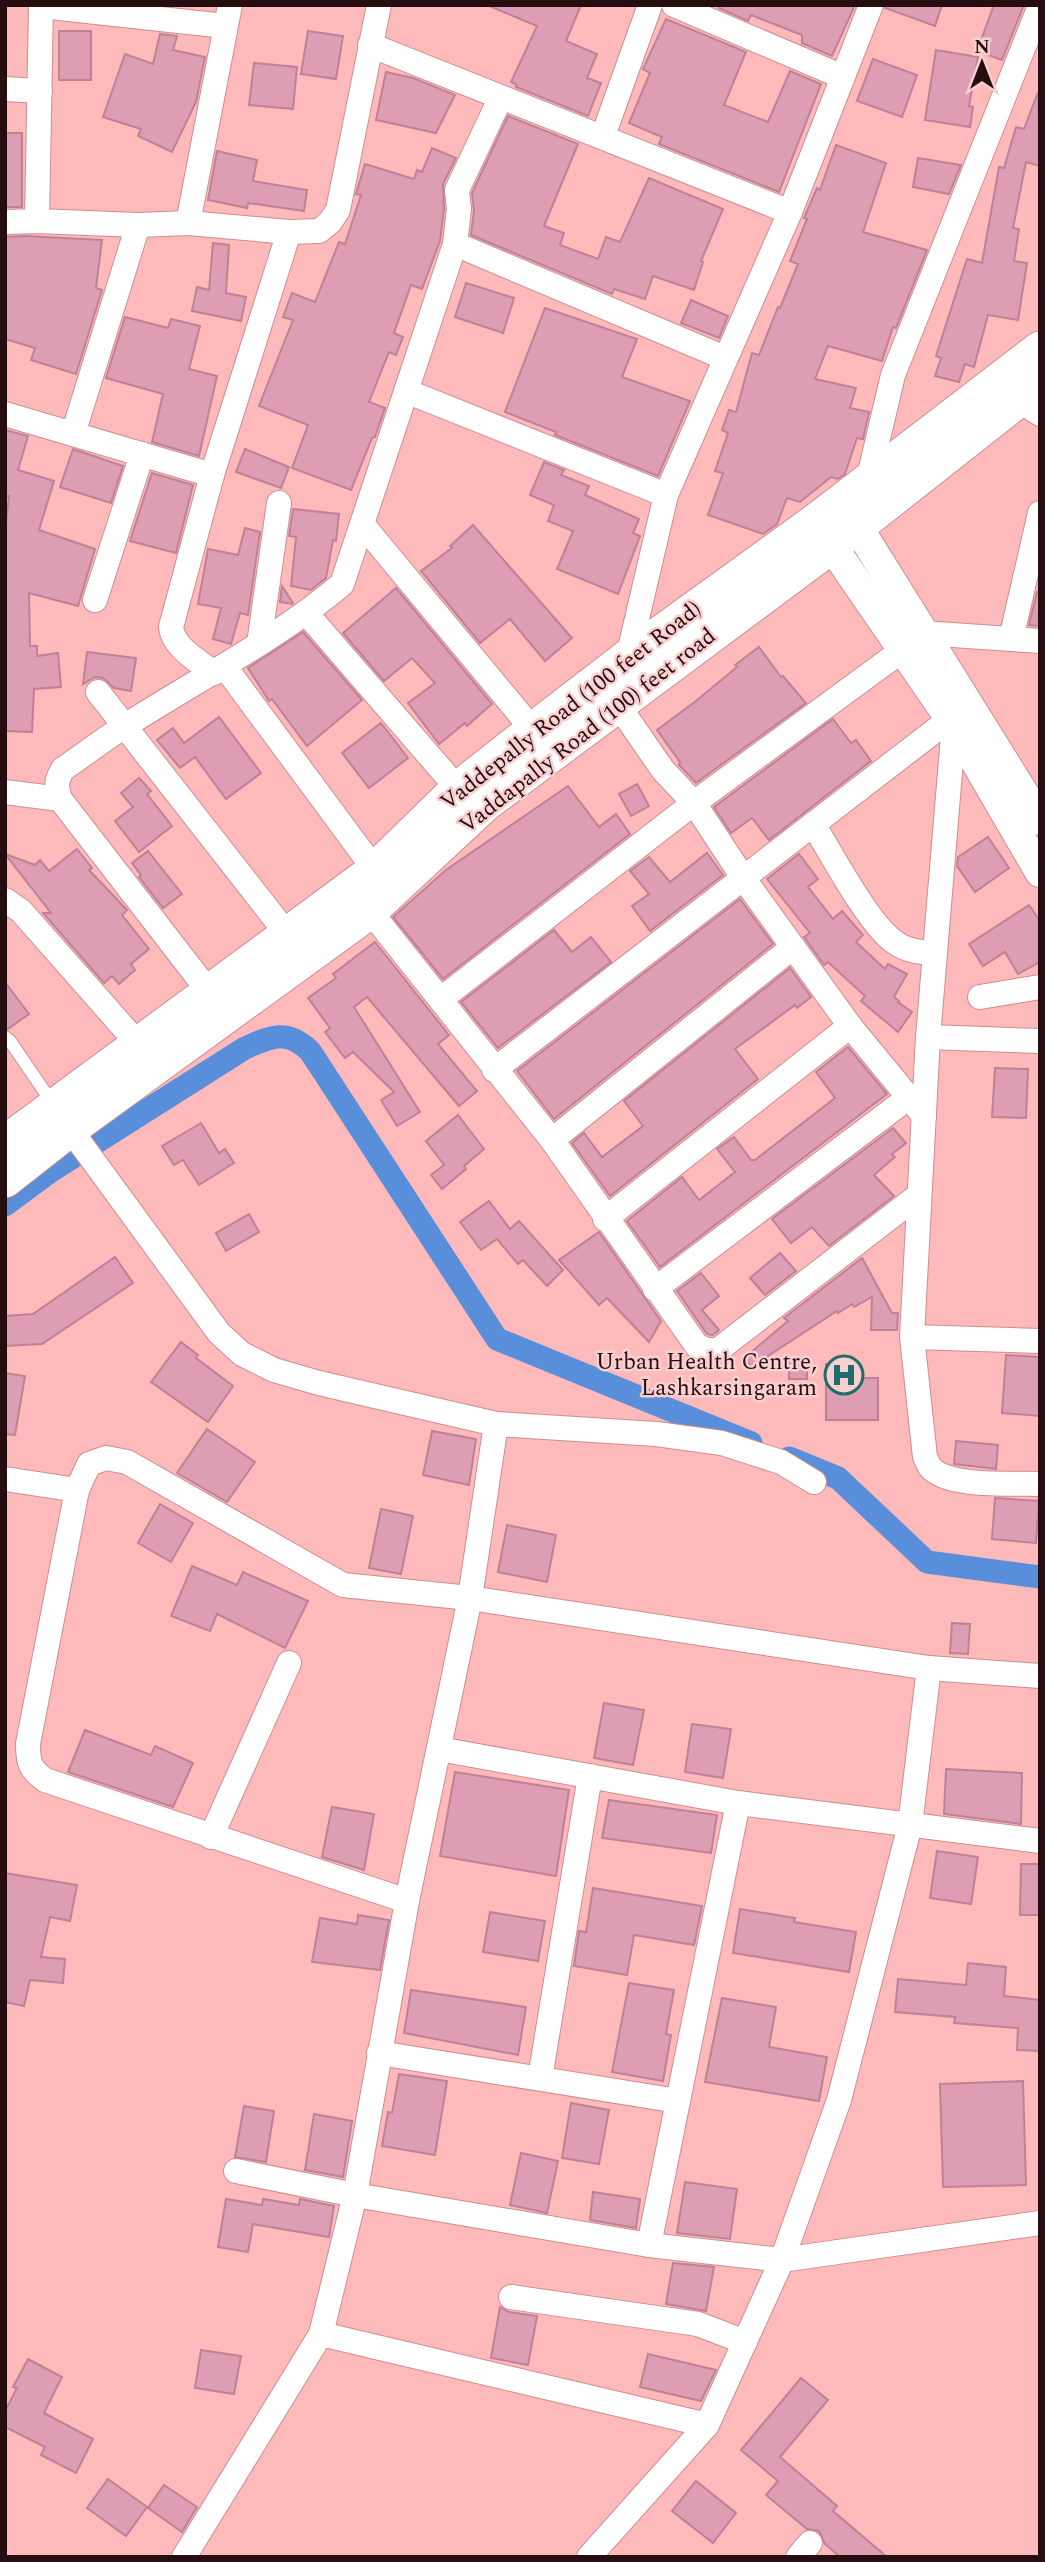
<svg xmlns="http://www.w3.org/2000/svg" width="1045" height="2562" font-family="Spectral,serif">
<style>
.lines{fill:none;stroke-linecap:round;stroke-linejoin:round}
.canal{stroke:#598fda;stroke-width:23}
.building{fill:#dd9db3;stroke:#be8196;stroke-width:2}
.service-casing{stroke:#cf8d8f;stroke-width:14}
.minor-casing{stroke:#cf8d8f;stroke-width:26}
.tertiary-casing{stroke:#cf8d8f;stroke-width:32}
.secondary-casing{stroke:#cf8d8f;stroke-width:37}
.service{stroke:#fff;stroke-width:12}
.minor{stroke:#fff;stroke-width:24}
.tertiary{stroke:#fff;stroke-width:30}
.secondary{stroke:#fff;stroke-width:35}
.labels{text-anchor:middle;dominant-baseline:central;stroke-width:5;stroke-linejoin:round;paint-order:stroke}
.street-label{font-size:23px;fill:#260e10;stroke:#f9cfcf}
.poi-label{font-size:23px;fill:#260e10;stroke:#f9cfcf;text-anchor:end}
</style>
<rect width="100%" height="100%" fill="#feb9bb"/>
<g class="lines">
<!-- canal -->
<g class="canal">
<path d="M5 1205 51 1171 245 1048C272 1036 287 1029 310 1051L497 1339 751 1443"/>
<polyline points="789,1458 838,1478 927,1562 1040,1577"/>
</g>
</g>
<!-- building -->
<g class="building">
<polygon points="487,5 581,5 566,41 597,54 587,78 601,83 588,116 516,87 517,85 511,82 537,26"/>
<polygon points="721,5 855,5 832,56 802,43 802,35 751,15 748,21 719,8"/>
<polygon points="886,5 942,5 935,26 885,8"/>
<polygon points="994,5 1024,5 1002,60 977,51"/>
<polygon points="666,19 746,52 724,105 768,122 790,71 821,84 779,192 659,144 662,137 629,123 650,73 643,69"/>
<rect x="59" y="31" width="32" height="49"/>
<polygon points="308,31 343,36 336,79 301,74"/>
<polygon points="160,34 177,36 173,50 205,57 196,102 172,152 138,136 141,129 103,117 125,54 153,64"/>
<polygon points="936,50 978,57 969,106 973,107 970,127 925,120"/>
<polygon points="873,59 917,75 902,117 857,101"/>
<polygon points="254,63 297,67 293,109 249,105"/>
<polygon points="386,72 413,78 455,95 436,133 376,120"/>
<polygon points="1038,92 1040,166 1026,162 1013,228 1019,229 1014,261 1027,263 1018,320 988,315 974,367 965,364 959,382 935,376 941,358 936,356 967,259 982,263 999,167 1004,168 1016,127 1024,129"/>
<polygon points="508,116 578,144 544,226 564,233 560,245 598,259 606,237 620,242 649,178 723,209 701,261 703,262 694,290 653,276 645,299 614,289 612,294 471,235 474,210 472,193"/>
<rect x="5" y="133" width="17" height="74"/>
<polygon points="836,145 886,163 863,232 927,250 896,328 893,327 882,361 828,346 815,379 856,388 850,408 869,412 863,439 857,438 845,474 838,479 831,477 800,502 787,498 777,524 763,534 708,515 723,473 715,471 728,433 722,430 729,410 736,412 752,353 759,355 778,307 780,308 798,264 790,261 807,219 804,218 817,188 820,190"/>
<polygon points="432,148 456,158 443,184 444,209 440,241 422,289 411,285 394,333 403,337 396,355 389,352 369,402 385,408 375,437 372,438 351,490 292,468 308,425 259,406 293,320 283,317 292,293 315,302 339,242 345,244 361,195 356,194 365,164 414,179 417,170 422,172"/>
<polygon points="217,151 257,160 253,181 307,190 304,211 248,203 247,208 208,200"/>
<polygon points="918,158 961,165 949,194 913,187"/>
<polygon points="26,236 102,240 96,288 102,290 76,374 31,360 35,348 5,339 5,237"/>
<polygon points="213,243 229,245 226,293 246,297 241,321 192,311 197,287 209,290"/>
<polygon points="466,283 514,298 503,333 455,317"/>
<polygon points="691,300 728,316 719,338 681,323"/>
<polygon points="545,308 637,339 622,377 690,401 658,476 555,435 556,432 505,412"/>
<polygon points="125,317 168,328 171,319 200,326 189,369 217,376 199,456 152,442 163,394 106,378"/>
<polygon points="5,430 28,436 18,470 54,481 39,530 95,549 78,606 29,593 30,646 37,646 37,656 58,653 61,687 34,689 32,732 5,731 5,531 9,496 5,496"/>
<polygon points="73,449 123,466 111,503 60,487"/>
<polygon points="245,449 289,467 281,488 236,472"/>
<polygon points="544,462 564,470 561,475 589,486 585,495 639,519 633,533 640,536 618,594 557,569 573,531 548,521 554,505 530,495"/>
<polygon points="152,473 193,485 176,553 130,541"/>
<polygon points="293,509 339,514 336,541 333,540 326,578 311,590 291,586 296,537 289,536"/>
<polygon points="473,525 572,638 545,661 510,619 480,643 421,571 452,548 450,546"/>
<polygon points="245,528 260,532 248,615 240,613 231,644 213,639 221,608 198,604 208,549 238,555"/>
<polygon points="282,586 293,603 292,604 280,602"/>
<polygon points="396,588 492,704 467,726 465,723 439,744 408,703 435,683 412,658 384,681 343,633"/>
<polygon points="1037,592 1040,593 1040,626 1029,625"/>
<polygon points="303,632 362,700 307,746 272,699 269,701 248,668"/>
<polygon points="759,647 781,677 783,676 806,703 696,783 679,765 680,762 657,730 696,701 737,667 735,665"/>
<polygon points="87,652 136,658 131,691 114,688 103,678 95,677 83,684"/>
<polygon points="219,717 261,773 226,799 195,757 180,768 157,740 173,728 184,743"/>
<polygon points="833,719 851,743 856,740 871,761 769,840 752,818 731,833 714,807"/>
<polygon points="381,723 408,758 369,788 342,753"/>
<polygon points="139,778 151,791 147,794 172,826 139,852 115,821 133,807 121,793"/>
<polygon points="637,784 649,806 631,816 619,794"/>
<polygon points="568,786 599,827 616,814 630,834 443,979 393,917 446,870"/>
<polygon points="988,837 1009,868 975,892 957,866 958,857"/>
<polygon points="77,849 92,868 89,870 127,910 122,915 149,949 131,964 135,970 119,984 112,976 104,983 43,913 51,913 5,854 35,865 40,860 49,871"/>
<polygon points="148,851 182,894 163,908 139,877 141,875 132,863"/>
<polygon points="707,853 723,875 650,931 632,906 649,894 630,871 649,857 670,882"/>
<polygon points="799,854 818,879 808,887 833,919 842,911 863,935 856,942 885,969 888,964 907,974 894,997 899,1001 898,1002 912,1012 898,1032 861,1001 865,996 828,962 824,965 804,937 810,933 767,879"/>
<polygon points="740,899 773,944 554,1119 517,1071"/>
<polygon points="1029,905 1040,921 1040,962 1018,974 1005,952 983,966 969,944"/>
<polygon points="554,930 572,952 591,937 611,962 498,1048 461,1002"/>
<polygon points="375,942 449,1035 438,1044 477,1091 459,1106 367,997 354,1007 420,1112 397,1126 381,1100 394,1092 353,1052 345,1058 325,1032 330,1028 308,998 336,978 333,974"/>
<polygon points="790,968 811,997 797,1008 795,1005 735,1049 758,1079 610,1196 572,1143 584,1133 602,1157 643,1126 624,1101"/>
<polygon points="5,982 29,1014 8,1029 5,1028"/>
<polygon points="848,1047 887,1094 660,1267 627,1221 682,1177 699,1200 735,1172 717,1149 734,1137 751,1160 755,1160 835,1098 816,1072"/>
<polygon points="995,1068 1028,1069 1026,1118 992,1117"/>
<polygon points="458,1115 484,1149 464,1166 466,1169 442,1189 431,1175 444,1165 426,1141"/>
<polygon points="201,1123 219,1153 225,1149 234,1163 199,1185 183,1160 174,1165 162,1146"/>
<polygon points="893,1128 906,1143 892,1154 895,1157 874,1175 894,1196 829,1246 812,1227 791,1243 772,1219"/>
<polygon points="489,1201 510,1229 519,1221 563,1270 547,1286 523,1260 518,1264 497,1239 481,1250 460,1222"/>
<polygon points="249,1214 259,1232 226,1251 216,1233"/>
<polygon points="599,1232 661,1321 649,1342 607,1298 599,1305 559,1260"/>
<polygon points="780,1253 796,1271 765,1295 750,1278"/>
<polygon points="115,1257 133,1283 42,1344 5,1346 5,1316 33,1314"/>
<polygon points="862,1258 892,1313 898,1313 897,1330 871,1330 872,1297 854,1307 852,1304 838,1313 837,1311 751,1367 744,1358 788,1321 784,1318"/>
<polygon points="701,1273 719,1296 702,1310 719,1330 713,1335 707,1334 677,1291"/>
<polygon points="181,1342 198,1355 196,1358 233,1386 208,1422 151,1382"/>
<polygon points="1006,1355 1040,1357 1040,1416 1002,1413"/>
<rect x="789" y="1358" width="18" height="21"/>
<polygon points="826,1364 856,1365 856,1378 878,1378 878,1420 826,1420"/>
<polygon points="5,1373 25,1376 15,1435 5,1434"/>
<polygon points="207,1429 255,1462 227,1502 177,1473"/>
<polygon points="432,1431 476,1439 469,1485 423,1475"/>
<polygon points="956,1441 998,1445 996,1469 954,1464"/>
<polygon points="995,1498 1039,1501 1036,1543 992,1539"/>
<polygon points="160,1504 193,1523 171,1562 138,1543"/>
<polygon points="381,1509 413,1516 401,1574 369,1568"/>
<polygon points="507,1525 556,1535 547,1582 498,1572"/>
<polygon points="192,1566 237,1585 243,1572 308,1601 285,1648 217,1614 210,1631 171,1616"/>
<polygon points="952,1623 970,1624 968,1654 950,1653"/>
<polygon points="604,1703 644,1710 633,1765 594,1758"/>
<polygon points="692,1724 731,1729 723,1778 685,1772"/>
<polygon points="85,1730 151,1755 155,1746 193,1763 173,1807 68,1772"/>
<polygon points="946,1769 1022,1773 1021,1824 944,1814"/>
<polygon points="455,1772 569,1790 556,1876 440,1856"/>
<polygon points="609,1800 717,1815 711,1853 602,1838"/>
<polygon points="332,1807 374,1814 364,1870 322,1857"/>
<polygon points="937,1851 978,1857 971,1904 930,1898"/>
<polygon points="1021,1864 1040,1864 1040,1915 1020,1915"/>
<polygon points="5,1873 77,1885 70,1921 50,1917 41,1957 65,1959 63,1983 30,1980 24,2006 5,2002"/>
<polygon points="593,1888 702,1906 694,1945 634,1935 627,1975 574,1966 579,1931 586,1932"/>
<polygon points="740,1909 795,1918 794,1922 856,1932 849,1972 733,1953"/>
<polygon points="490,1912 545,1921 538,1961 483,1952"/>
<polygon points="358,1915 389,1920 380,1970 312,1962 320,1918 357,1924"/>
<polygon points="968,1963 1006,1967 1004,1996 1040,2000 1040,2051 1017,2050 1018,2028 954,2023 955,2017 895,2012 898,1979 966,1985"/>
<polygon points="629,1983 674,1990 666,2034 671,2035 663,2081 612,2072"/>
<polygon points="411,1990 526,2007 518,2055 404,2033"/>
<polygon points="722,1998 776,2007 769,2047 827,2057 819,2101 705,2082"/>
<polygon points="399,2074 447,2081 435,2155 382,2146 388,2112 392,2113"/>
<polygon points="1023,2081 1026,2185 943,2187 940,2084"/>
<polygon points="571,2103 609,2110 599,2164 562,2158"/>
<polygon points="244,2106 274,2111 266,2162 235,2157"/>
<polygon points="314,2114 352,2121 343,2177 305,2170"/>
<polygon points="521,2153 558,2161 547,2213 510,2205"/>
<polygon points="685,2182 737,2189 730,2239 677,2233"/>
<polygon points="593,2192 640,2199 636,2228 590,2220"/>
<polygon points="226,2199 262,2205 263,2199 299,2205 300,2199 334,2206 329,2237 253,2224 248,2252 218,2247"/>
<polygon points="673,2263 714,2267 706,2311 666,2304"/>
<polygon points="500,2307 509,2312 537,2316 528,2365 491,2358"/>
<polygon points="201,2350 241,2356 234,2394 195,2388"/>
<polygon points="648,2354 716,2370 701,2401 640,2387"/>
<polygon points="28,2359 62,2377 44,2413 93,2439 76,2473 41,2455 45,2447 5,2427 5,2411 17,2388 13,2387"/>
<polygon points="801,2378 828,2400 780,2457 837,2506 833,2511 887,2557 840,2557 825,2544 819,2531 807,2529 766,2495 778,2481 741,2450"/>
<polygon points="108,2479 147,2507 126,2536 87,2508"/>
<polygon points="696,2481 736,2513 713,2543 672,2511"/>
<polygon points="164,2485 197,2507 182,2532 148,2508"/>
</g>
<g class="lines">
<defs>
<polyline id="service" points="5,1037 10,1041 53,1104"/>
<g id="minor">
<polyline points="674,5 843,77"/>
<polyline points="41,6 225,26"/>
<polyline points="370,45 790,212"/>
<polyline points="5,89 40,91"/>
<polyline points="603,136 650,5"/>
<polyline points="37,221 41,5"/>
<polyline points="5,222 37,221 138,225 188,223 289,232 319,231 330,222 338,210 379,5"/>
<polyline points="188,223 230,5"/>
<polyline points="455,244 725,358"/>
<polyline points="406,391 666,495"/>
<polyline points="1018,400 1040,414"/>
<polyline points="5,414 212,475"/>
<polyline points="73,434 138,225"/>
<polyline points="868,481 893,375 1040,6"/>
<polyline points="362,524 533,730"/>
<polyline points="95,600 142,454"/>
<polyline points="307,614 458,789"/>
<polyline points="923,633 1040,641"/>
<polyline points="1011,639 1040,513"/>
<polyline points="259,644 279,503"/>
<polyline points="628,657 666,495 790,212 871,5"/>
<polyline points="225,667 375,870"/>
<path d="M214 673C199 661 173 648 171 627L212 475 289 232"/>
<polyline points="98,692 287,934"/>
<polyline points="618,705 663,770 694,803 744,879 850,1026 924,1116"/>
<path d="M954 724 928 1037 912 1337 925 1457C927 1461 928 1464 930 1467 947 1488 1015 1483 1040 1484"/>
<polyline points="5,792 60,799"/>
<path d="M813 824C831 853 868 923 893 941 906 951 919 952 934 953"/>
<polyline points="5,900 21,911 139,1045"/>
<polyline points="370,911 552,1140 697,1346 707,1350 718,1350 919,1195"/>
<path d="M210 993 60 799C56 786 56 780 63 769 84 755 104 739 125 726 198 679 276 640 342 584L455 244 459 209 457 190 501 97"/>
<polyline points="980,997 1040,987"/>
<polyline points="441,999 694,803 904,649"/>
<polyline points="928,1037 1040,1041"/>
<polyline points="494,1070 950,719"/>
<polyline points="70,1129 219,1333 242,1354 274,1370 319,1383 496,1424 656,1434 722,1443 781,1462 814,1482"/>
<polyline points="552,1140 793,947"/>
<polyline points="605,1219 850,1026"/>
<polyline points="655,1289 908,1098"/>
<polyline points="912,1337 1040,1341"/>
<polyline points="5,1479 77,1490"/>
<polyline points="439,1749 738,1803 1040,1841"/>
<polyline points="211,1837 289,1663"/>
<path d="M407 1901 45 1780C30 1769 28 1763 28 1744L77 1490 89 1464 106 1458 127 1462 343 1585 470 1598 929 1668 1040 1676"/>
<polyline points="379,2053 678,2101"/>
<polyline points="540,2078 590,1776"/>
<polyline points="236,2171 355,2195 649,2245 782,2260 1040,2223"/>
<polyline points="649,2245 738,1803"/>
<polyline points="511,2297 698,2324 745,2342"/>
<polyline points="321,2334 707,2425"/>
<polyline points="184,2557 321,2334 355,2195 407,1901 470,1598 496,1424"/>
<polyline points="589,2557 707,2425 782,2260 839,2100 910,1825 929,1668"/>
<polyline points="798,2557 810,2543"/>
</g>
<g id="tertiary">
<polyline points="845,507 1040,820"/>
<polyline points="823,525 831,545 954,724 1040,872"/>
</g>
<g id="secondary">
<polyline points="5,1143 375,870 458,789 533,730 628,657 820,518 1040,349"/>
<polyline points="5,1180 70,1129 370,911 486,803 858,526 1018,400 1040,387"/>
</g>
</defs>
<!-- service casing -->
<use href="#service" class="service-casing"/>
<!-- minor casing -->
<use href="#minor" class="minor-casing"/>
<!-- tertiary casing -->
<use href="#tertiary" class="tertiary-casing"/>
<!-- secondary casing -->
<use href="#secondary" class="secondary-casing"/>
<!-- service -->
<use href="#service" class="service"/>
<!-- minor -->
<use href="#minor" class="minor"/>
<!-- tertiary -->
<use href="#tertiary" class="tertiary"/>
<!-- secondary -->
<use href="#secondary" class="secondary"/>
</g>
<!-- icons -->
<defs>
<symbol id="hospital-ring" viewBox="-11 -11 22 22"><circle r="9.5" fill="#f9cfcf" stroke="#1f6b6d" stroke-width="1.5"/><path d="M-5-5h3v3.5h4V-5h3V5h-3V1.5h-4V5h-3Z" fill="#1f6b6d"/></symbol>
</defs>
<g fill-rule="evenodd">
<use href="#hospital-ring" x="822" y="1353" width="44" height="44"/>
</g>
<g class="labels">
<!-- street labels -->
<g class="street-label">
<text transform="translate(571 706) rotate(-38)">Vaddepally Road (100 feet Road)</text>
<text transform="translate(588 731) rotate(-38)">Vaddapally Road (100) feet road</text>
</g>
<!-- poi labels -->
<g class="poi-label">
<text x="817" y="1362">Urban Health Centre,<tspan x="817" dy="26">Lashkarsingaram</tspan></text>
</g>
</g>
<!-- border -->
<rect width="1045" height="2562" fill="none" stroke="#260e10" stroke-width="14"/>
<!-- north arrow -->
<g transform="translate(982 63)" stroke="#f9cfcf" stroke-width="5" paint-order="stroke">
<path d="M0-5L12 26L0 18L-12 26Z" fill="#260e10"/>
<text y="-10" font-size="19" font-weight="bold" text-anchor="middle" fill="#260e10">N</text>
</g>
</svg>
